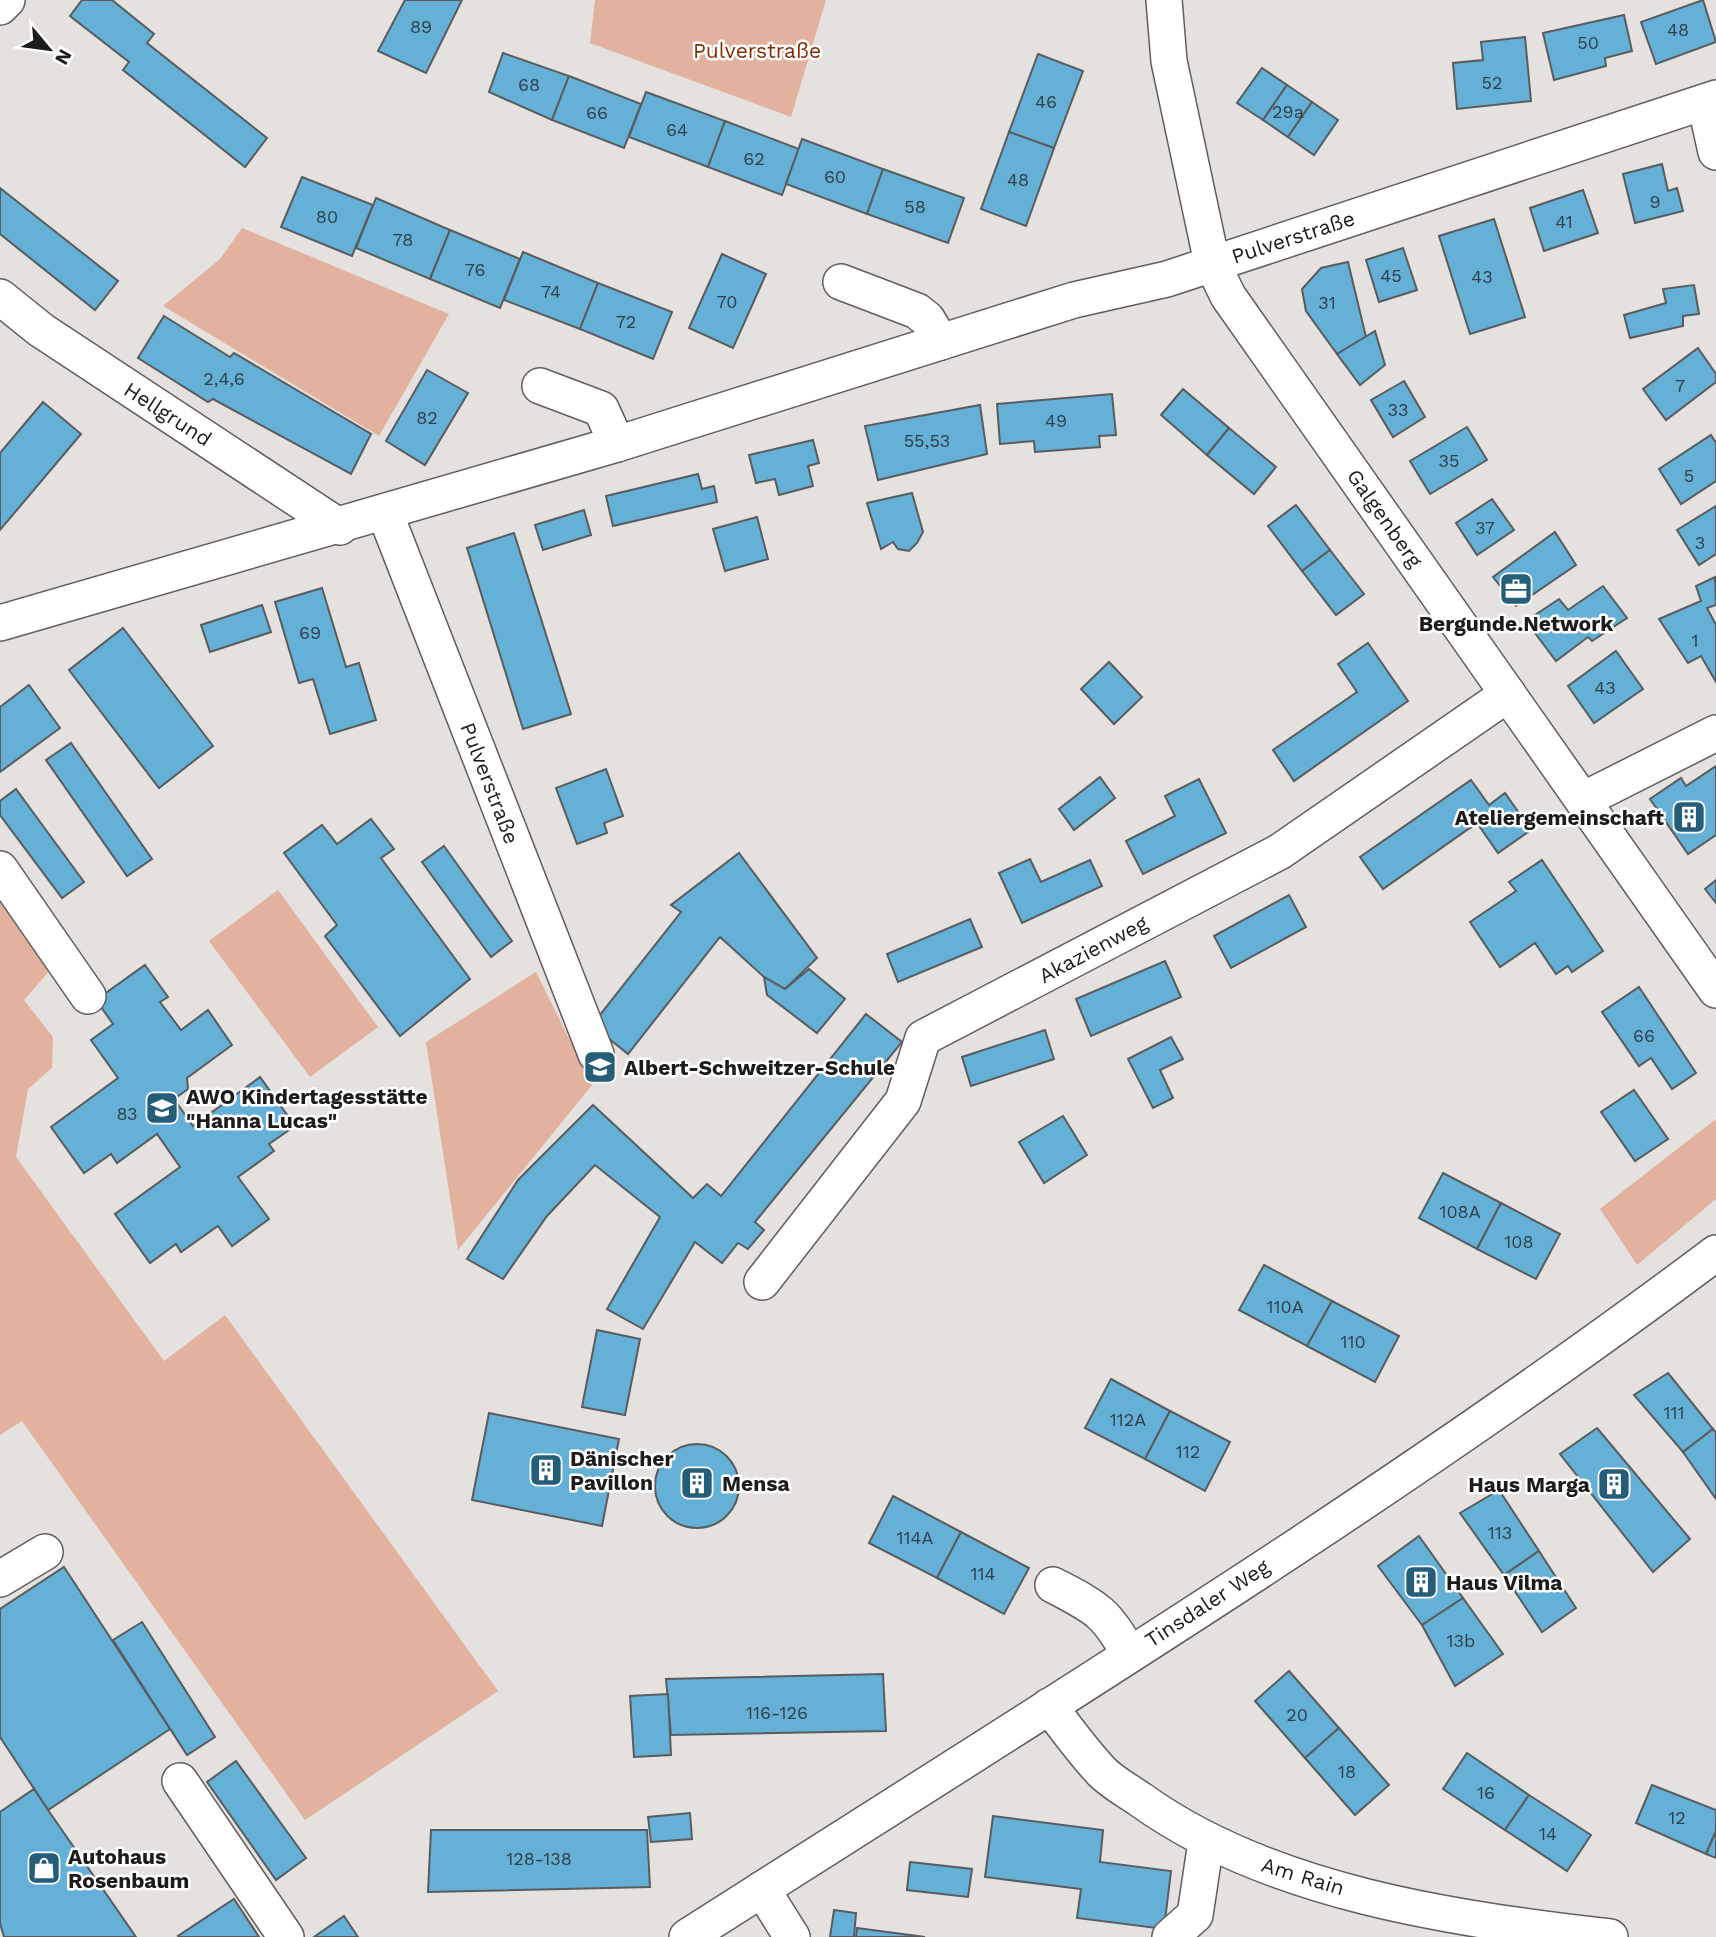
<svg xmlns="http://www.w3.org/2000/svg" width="1716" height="1937" font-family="'Work Sans',sans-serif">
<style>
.green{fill:#e2b29f}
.building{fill:#65b0d7;stroke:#595c5e;stroke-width:2}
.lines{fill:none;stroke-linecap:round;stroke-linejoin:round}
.minor-casing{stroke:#615d5c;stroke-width:38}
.minor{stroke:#fff;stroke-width:35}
.labels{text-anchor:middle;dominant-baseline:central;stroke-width:5;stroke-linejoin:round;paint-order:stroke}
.number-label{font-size:18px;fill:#2f404a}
.park-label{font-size:21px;fill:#7f2c02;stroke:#fff}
.street-label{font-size:21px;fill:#1d1b1b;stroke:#fff}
.poi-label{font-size:21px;font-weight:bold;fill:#1d1b1b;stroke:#fff;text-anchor:start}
</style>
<rect width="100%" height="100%" fill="#e4e1df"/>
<!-- green -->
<g class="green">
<polygon points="595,0 826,0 791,117 590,43"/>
<polygon points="242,228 449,314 379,436 163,306 220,259"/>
<polygon points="278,890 378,1027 310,1077 209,941"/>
<polygon points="0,893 53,967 24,1000 53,1037 52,1068 28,1089 16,1157 164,1361 225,1315 498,1691 305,1820 22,1421 0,1435"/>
<polygon points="536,972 592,1085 458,1250 426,1042"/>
<polygon points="1716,1119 1716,1199 1637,1265 1600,1209"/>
</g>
<!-- building -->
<g class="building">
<polygon points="82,0 112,0 154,34 147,43 267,138 245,167 123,70 129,62 70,16"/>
<polygon points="405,0 462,0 426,73 378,51"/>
<polygon points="1703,0 1716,42 1656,64 1641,22"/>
<polygon points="1624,15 1632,51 1605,58 1606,66 1554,80 1543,33"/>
<polygon points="1525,37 1531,101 1457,109 1453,63 1483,60 1481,42"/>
<polygon points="503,53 569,76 552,120 489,92"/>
<polygon points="1038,54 1083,71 1054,148 1009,132"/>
<polygon points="1262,68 1287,85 1263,120 1237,103"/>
<polygon points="569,76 641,104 624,148 552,120"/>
<polygon points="1287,85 1312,102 1288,137 1263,120"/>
<polygon points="646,92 725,121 708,167 629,137"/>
<polygon points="1312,102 1338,120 1314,155 1288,137"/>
<polygon points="725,121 799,149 782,195 708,167"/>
<polygon points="1009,132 1054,148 1026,226 981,209"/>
<polygon points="802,139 883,169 867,214 786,184"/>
<polygon points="1662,164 1668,191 1677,188 1683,211 1635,223 1623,174"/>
<polygon points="883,169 964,198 948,243 867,214"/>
<polygon points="302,177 373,205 352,256 281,227"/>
<polygon points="0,188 118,281 95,310 0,234"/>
<polygon points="1583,190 1598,233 1544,251 1530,208"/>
<polygon points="376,198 450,230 430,279 356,248"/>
<polygon points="1494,219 1525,317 1470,334 1439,236"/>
<polygon points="450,230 520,259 500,308 430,279"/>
<polygon points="1403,248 1417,290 1379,302 1366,260"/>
<polygon points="523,252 598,283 580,329 504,300"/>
<polygon points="722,254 766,274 733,348 689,328"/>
<polygon points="1348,262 1366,337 1337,354 1306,311 1302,289 1321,268"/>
<polygon points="598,283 672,312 653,359 580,329"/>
<polygon points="1694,285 1699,314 1683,316 1683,326 1630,338 1624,315 1666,303 1663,289"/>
<polygon points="164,316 230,357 234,353 371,434 351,474 213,399 208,402 138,358"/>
<polygon points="1375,331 1385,365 1360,385 1337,354"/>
<polygon points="1698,348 1716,374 1716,382 1666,420 1643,389"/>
<polygon points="427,370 468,393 425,465 386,441"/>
<polygon points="1404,381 1425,417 1393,437 1371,400"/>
<polygon points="1183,389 1229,428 1207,455 1161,415"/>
<polygon points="1112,394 1116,435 1099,436 1100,447 1035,452 1034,441 1000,444 997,404"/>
<polygon points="43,402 81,434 0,530 0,453"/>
<polygon points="980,405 987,454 878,480 865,426"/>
<polygon points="1467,427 1487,460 1430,494 1410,461"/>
<polygon points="1229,428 1276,467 1254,494 1207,455"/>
<polygon points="1711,435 1716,443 1716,481 1681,504 1659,469"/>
<polygon points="813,440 819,463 808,466 813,486 779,495 775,479 756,483 749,455"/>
<polygon points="698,474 702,489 714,486 717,502 613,526 606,496"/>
<polygon points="912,493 923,532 917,543 909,551 898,549 893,542 881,549 867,503"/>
<polygon points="1492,499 1514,530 1477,555 1456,523"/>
<polygon points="1296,505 1330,550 1302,571 1268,526"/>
<polygon points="1716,506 1716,554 1699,565 1677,530"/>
<polygon points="584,510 591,535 543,550 535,525"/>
<polygon points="757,517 768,559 725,571 713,529"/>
<polygon points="1555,532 1576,565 1516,606 1493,577"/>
<polygon points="514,533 571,714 523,729 467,548"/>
<polygon points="1330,550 1364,594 1336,615 1302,571"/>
<polygon points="1715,577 1716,605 1707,608 1716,625 1716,682 1701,656 1688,663 1659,619 1701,601 1696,586"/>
<polygon points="1603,586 1627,618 1592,641 1588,637 1556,661 1526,621 1559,599 1568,610"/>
<polygon points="322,588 346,667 359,663 376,720 330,734 313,679 299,683 275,602"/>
<polygon points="262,605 271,632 210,652 201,625"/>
<polygon points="123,628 213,746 159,788 69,670"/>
<polygon points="1368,643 1408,701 1294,781 1273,750 1357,692 1338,664"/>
<polygon points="1616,651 1643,689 1594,723 1568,686"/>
<polygon points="1109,662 1142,697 1114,724 1081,689"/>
<polygon points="29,685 60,728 0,772 0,707"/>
<polygon points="71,743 152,859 127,876 46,760"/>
<polygon points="1716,766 1716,835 1688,854 1650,799 1681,778 1686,786"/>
<polygon points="606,769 623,816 604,823 607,833 577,844 556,788"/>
<polygon points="1100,777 1115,798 1074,830 1059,809"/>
<polygon points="1199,779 1226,833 1143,874 1126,841 1175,816 1165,796"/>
<polygon points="1471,780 1489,805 1505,793 1531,830 1498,853 1477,823 1383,889 1360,857"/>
<polygon points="16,789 84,882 62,898 0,815 0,801"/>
<polygon points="371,819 394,849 381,858 470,979 400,1036 325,936 337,925 284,853 322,825 337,844"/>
<polygon points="444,846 512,941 491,957 422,862"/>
<polygon points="739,853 817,958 785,989 764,977 720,937 628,1054 592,1025 681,912 671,905"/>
<polygon points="1030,859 1041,882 1090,860 1102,886 1022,923 999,873"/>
<polygon points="1542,860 1603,951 1572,972 1568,966 1556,974 1535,943 1500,967 1470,922 1516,891 1509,882"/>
<polygon points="1716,880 1716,903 1705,889"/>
<polygon points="1289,895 1306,927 1231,968 1214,936"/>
<polygon points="970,919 982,947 898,982 887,954"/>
<polygon points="1165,961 1181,997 1091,1036 1076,999"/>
<polygon points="145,965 168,997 160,1002 181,1030 208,1010 232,1045 187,1078 188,1089 174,1099 193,1126 260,1077 295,1126 269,1144 274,1151 238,1177 269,1219 232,1246 218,1226 181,1252 176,1244 150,1263 115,1214 180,1167 157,1134 117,1163 111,1154 84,1173 51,1127 118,1078 91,1040 113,1024 96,1000"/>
<polygon points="809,969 845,999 817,1033 767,995 764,977 785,989"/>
<polygon points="1639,987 1696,1073 1672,1089 1651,1058 1639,1066 1602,1012"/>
<polygon points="866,1014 902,1042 755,1222 764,1230 748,1249 738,1243 722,1263 695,1242 643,1329 607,1309 660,1217 595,1165 547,1216 503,1279 467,1259 518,1180 593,1105 693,1198 707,1184 721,1196"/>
<polygon points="1045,1030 1054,1059 971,1086 962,1057"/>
<polygon points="1171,1037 1183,1059 1160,1070 1173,1098 1153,1108 1128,1059"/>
<polygon points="1634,1090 1668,1139 1635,1161 1601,1112"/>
<polygon points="1063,1116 1087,1155 1044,1183 1019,1142"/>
<polygon points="1443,1173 1501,1203 1477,1249 1419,1218"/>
<polygon points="1501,1203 1560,1234 1536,1279 1477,1249"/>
<polygon points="1264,1265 1332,1301 1307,1346 1239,1310"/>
<polygon points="1332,1301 1399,1336 1375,1382 1307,1346"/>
<polygon points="597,1330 640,1339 625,1415 582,1407"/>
<polygon points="1668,1373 1713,1429 1683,1452 1634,1395"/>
<polygon points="1111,1379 1170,1411 1145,1459 1085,1428"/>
<polygon points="1170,1411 1230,1442 1205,1491 1145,1459"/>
<polygon points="489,1413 619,1439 602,1526 472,1500"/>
<polygon points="1597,1428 1690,1539 1653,1572 1560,1454"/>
<polygon points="1713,1429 1716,1433 1716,1499 1683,1452"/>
<circle cx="697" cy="1486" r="42"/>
<polygon points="1499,1490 1539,1551 1504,1575 1460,1513"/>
<polygon points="893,1496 961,1532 937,1578 869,1543"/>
<polygon points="961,1532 1029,1568 1004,1614 937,1578"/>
<polygon points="1419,1536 1463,1598 1422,1625 1378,1566"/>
<polygon points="1539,1551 1576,1608 1542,1632 1504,1575"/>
<polygon points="64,1567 170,1729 48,1810 0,1737 0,1609"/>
<polygon points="1463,1598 1503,1654 1455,1686 1422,1625"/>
<polygon points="142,1622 215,1737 187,1755 113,1640"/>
<polygon points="1289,1671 1339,1728 1305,1758 1255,1701"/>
<polygon points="883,1674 886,1731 671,1735 666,1679"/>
<polygon points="668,1694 671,1755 634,1757 630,1696"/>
<polygon points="1339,1728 1389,1785 1355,1815 1305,1758"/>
<polygon points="1467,1753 1529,1795 1505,1830 1443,1789"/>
<polygon points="236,1761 306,1858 276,1880 207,1782"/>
<polygon points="1652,1785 1716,1810 1716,1831 1706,1854 1636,1823"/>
<polygon points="34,1789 48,1810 136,1937 4,1937 0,1923 0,1812"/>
<polygon points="1529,1795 1591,1835 1567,1871 1505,1830"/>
<polygon points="690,1813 692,1839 651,1842 648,1817"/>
<polygon points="993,1816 1103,1830 1100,1862 1171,1871 1164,1929 1077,1918 1081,1889 985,1877"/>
<polygon points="431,1830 647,1830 650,1887 428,1892"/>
<polygon points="1716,1831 1716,1858 1706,1854"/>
<polygon points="910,1862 972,1869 968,1897 907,1890"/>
<polygon points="234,1899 259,1937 179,1937 178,1936"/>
<polygon points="834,1910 856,1913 854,1937 830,1937"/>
<polygon points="344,1916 358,1937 314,1937"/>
<polygon points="857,1928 925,1937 856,1937"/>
</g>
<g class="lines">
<defs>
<g id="minor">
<polyline points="1164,0 1169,61 1212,263 1228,296 1716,990"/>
<polyline points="0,7 7,0"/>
<polyline points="1705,102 1716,152"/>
<polyline points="841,282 917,311 927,319 941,342"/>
<polyline points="0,297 41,330 340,527"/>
<polyline points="540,386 601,409 617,444"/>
<polyline points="385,513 596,1054"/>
<polyline points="0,623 617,444 1074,300 1167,279 1716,98"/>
<polyline points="1583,800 1716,733"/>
<polyline points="0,869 88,996"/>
<polyline points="762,1282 903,1101 923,1038 1279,852 1508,694"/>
<polyline points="0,1579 45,1552"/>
<path d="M1053 1585C1095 1607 1106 1611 1129 1654"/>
<path d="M1049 1706C1066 1728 1083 1752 1102 1772 1113 1783 1128 1791 1141 1800 1269 1892 1456 1920 1610 1937"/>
<polyline points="180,1781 286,1937"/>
<polyline points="762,1889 792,1937"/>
<path d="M687 1937C1034 1715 1387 1500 1716 1253"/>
<polyline points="1170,1937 1195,1915 1206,1842"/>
</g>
</defs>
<!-- minor casing -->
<use href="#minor" class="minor-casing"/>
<!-- minor -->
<use href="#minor" class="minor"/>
</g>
<!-- icons -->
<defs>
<symbol id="office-square" viewBox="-11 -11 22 22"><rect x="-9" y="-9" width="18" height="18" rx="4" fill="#265d78" stroke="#fff"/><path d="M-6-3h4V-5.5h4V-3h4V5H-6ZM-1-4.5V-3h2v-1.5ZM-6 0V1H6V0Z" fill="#fff"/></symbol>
<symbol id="building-square" viewBox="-11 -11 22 22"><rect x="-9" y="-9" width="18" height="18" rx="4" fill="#265d78" stroke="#fff"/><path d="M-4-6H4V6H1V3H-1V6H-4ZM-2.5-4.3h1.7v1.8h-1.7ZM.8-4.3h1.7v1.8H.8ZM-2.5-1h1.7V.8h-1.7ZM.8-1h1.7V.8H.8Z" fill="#fff"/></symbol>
<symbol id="school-square" viewBox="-11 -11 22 22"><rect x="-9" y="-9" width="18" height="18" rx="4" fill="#265d78" stroke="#fff"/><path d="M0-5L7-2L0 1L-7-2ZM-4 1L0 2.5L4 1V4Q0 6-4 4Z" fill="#fff"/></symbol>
<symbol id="shop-square" viewBox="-11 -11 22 22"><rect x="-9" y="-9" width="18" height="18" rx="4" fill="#265d78" stroke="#fff"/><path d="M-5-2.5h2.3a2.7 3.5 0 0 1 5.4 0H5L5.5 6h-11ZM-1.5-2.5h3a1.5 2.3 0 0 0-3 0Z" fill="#fff"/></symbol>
</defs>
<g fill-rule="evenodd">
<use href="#office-square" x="1497" y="570" width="38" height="38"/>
<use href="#building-square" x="1670" y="798" width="38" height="38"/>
<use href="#school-square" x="581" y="1048" width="38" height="38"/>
<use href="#school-square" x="143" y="1089" width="38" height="38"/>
<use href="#building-square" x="527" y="1451" width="38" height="38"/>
<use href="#building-square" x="678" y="1464" width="38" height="38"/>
<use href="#building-square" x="1595" y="1465" width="38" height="38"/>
<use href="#building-square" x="1402" y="1563" width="38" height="38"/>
<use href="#shop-square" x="25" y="1849" width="38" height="38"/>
</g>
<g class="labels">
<!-- number labels -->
<g class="number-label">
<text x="421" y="26">89</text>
<text x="1678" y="29">48</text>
<text x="1588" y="42">50</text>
<text x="1492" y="82">52</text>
<text x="529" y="84">68</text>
<text x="1046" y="101">46</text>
<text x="1288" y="111">29a</text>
<text x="597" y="112">66</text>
<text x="677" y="129">64</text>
<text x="754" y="158">62</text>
<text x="835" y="176">60</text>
<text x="1018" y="179">48</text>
<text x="1655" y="201">9</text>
<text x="915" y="206">58</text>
<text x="327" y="216">80</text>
<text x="1564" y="221">41</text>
<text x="403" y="239">78</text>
<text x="475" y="269">76</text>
<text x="1391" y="275">45</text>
<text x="1482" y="276">43</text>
<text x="551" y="291">74</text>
<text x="727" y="301">70</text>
<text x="1327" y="302">31</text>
<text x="626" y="321">72</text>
<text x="224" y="378">2,4,6</text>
<text x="1680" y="385">7</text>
<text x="1398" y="409">33</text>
<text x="427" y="417">82</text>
<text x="1056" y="420">49</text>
<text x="927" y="440">55,53</text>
<text x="1449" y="460">35</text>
<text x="1689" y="475">5</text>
<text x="1485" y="527">37</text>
<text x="1700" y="542">3</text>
<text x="310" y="632">69</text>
<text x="1695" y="640">1</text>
<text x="1605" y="687">43</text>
<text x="1644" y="1035">66</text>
<text x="127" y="1113">83</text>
<text x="1460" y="1211">108A</text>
<text x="1519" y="1241">108</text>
<text x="1285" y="1306">110A</text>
<text x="1353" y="1341">110</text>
<text x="1674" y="1412">111</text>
<text x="1128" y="1419">112A</text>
<text x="1188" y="1451">112</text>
<text x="1500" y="1532">113</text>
<text x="915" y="1537">114A</text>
<text x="983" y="1573">114</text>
<text x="1461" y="1640">13b</text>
<text x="777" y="1712">116-126</text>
<text x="1297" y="1714">20</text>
<text x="1347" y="1771">18</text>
<text x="1486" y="1792">16</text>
<text x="1677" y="1817">12</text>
<text x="1548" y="1833">14</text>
<text x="539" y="1858">128-138</text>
</g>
<!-- park labels -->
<g class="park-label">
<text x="757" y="50">Pulverstraße</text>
</g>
<!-- street labels -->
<g class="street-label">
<text transform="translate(1293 237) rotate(-18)">Pulverstraße</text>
<text transform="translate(168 414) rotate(33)">Hellgrund</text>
<text transform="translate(1385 518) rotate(55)">Galgenberg</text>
<text transform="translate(490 783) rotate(69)">Pulverstraße</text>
<text transform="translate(1093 949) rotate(-28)">Akazienweg</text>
<text transform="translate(1207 1603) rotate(-33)">Tinsdaler Weg</text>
<text transform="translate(1303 1876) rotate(17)">Am Rain</text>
</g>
<!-- poi labels -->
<g class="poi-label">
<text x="1516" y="623" text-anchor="middle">Bergunde.Network</text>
<text x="1664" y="817" text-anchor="end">Ateliergemeinschaft</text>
<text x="624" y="1067">Albert-Schweitzer-Schule</text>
<text x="186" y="1096">AWO Kindertagesstätte<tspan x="186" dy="24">"Hanna Lucas"</tspan></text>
<text x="570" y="1458">Dänischer<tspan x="570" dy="24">Pavillon</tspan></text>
<text x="722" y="1483">Mensa</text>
<text x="1590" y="1484" text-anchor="end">Haus Marga</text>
<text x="1446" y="1582">Haus Vilma</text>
<text x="68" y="1856">Autohaus<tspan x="68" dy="24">Rosenbaum</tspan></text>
</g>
</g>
<!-- north arrow -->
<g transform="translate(49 49) rotate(119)" stroke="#ffffff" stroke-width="5" paint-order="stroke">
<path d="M0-5L12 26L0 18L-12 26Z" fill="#1d1b1b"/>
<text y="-10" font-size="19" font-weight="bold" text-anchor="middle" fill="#1d1b1b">N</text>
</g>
</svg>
